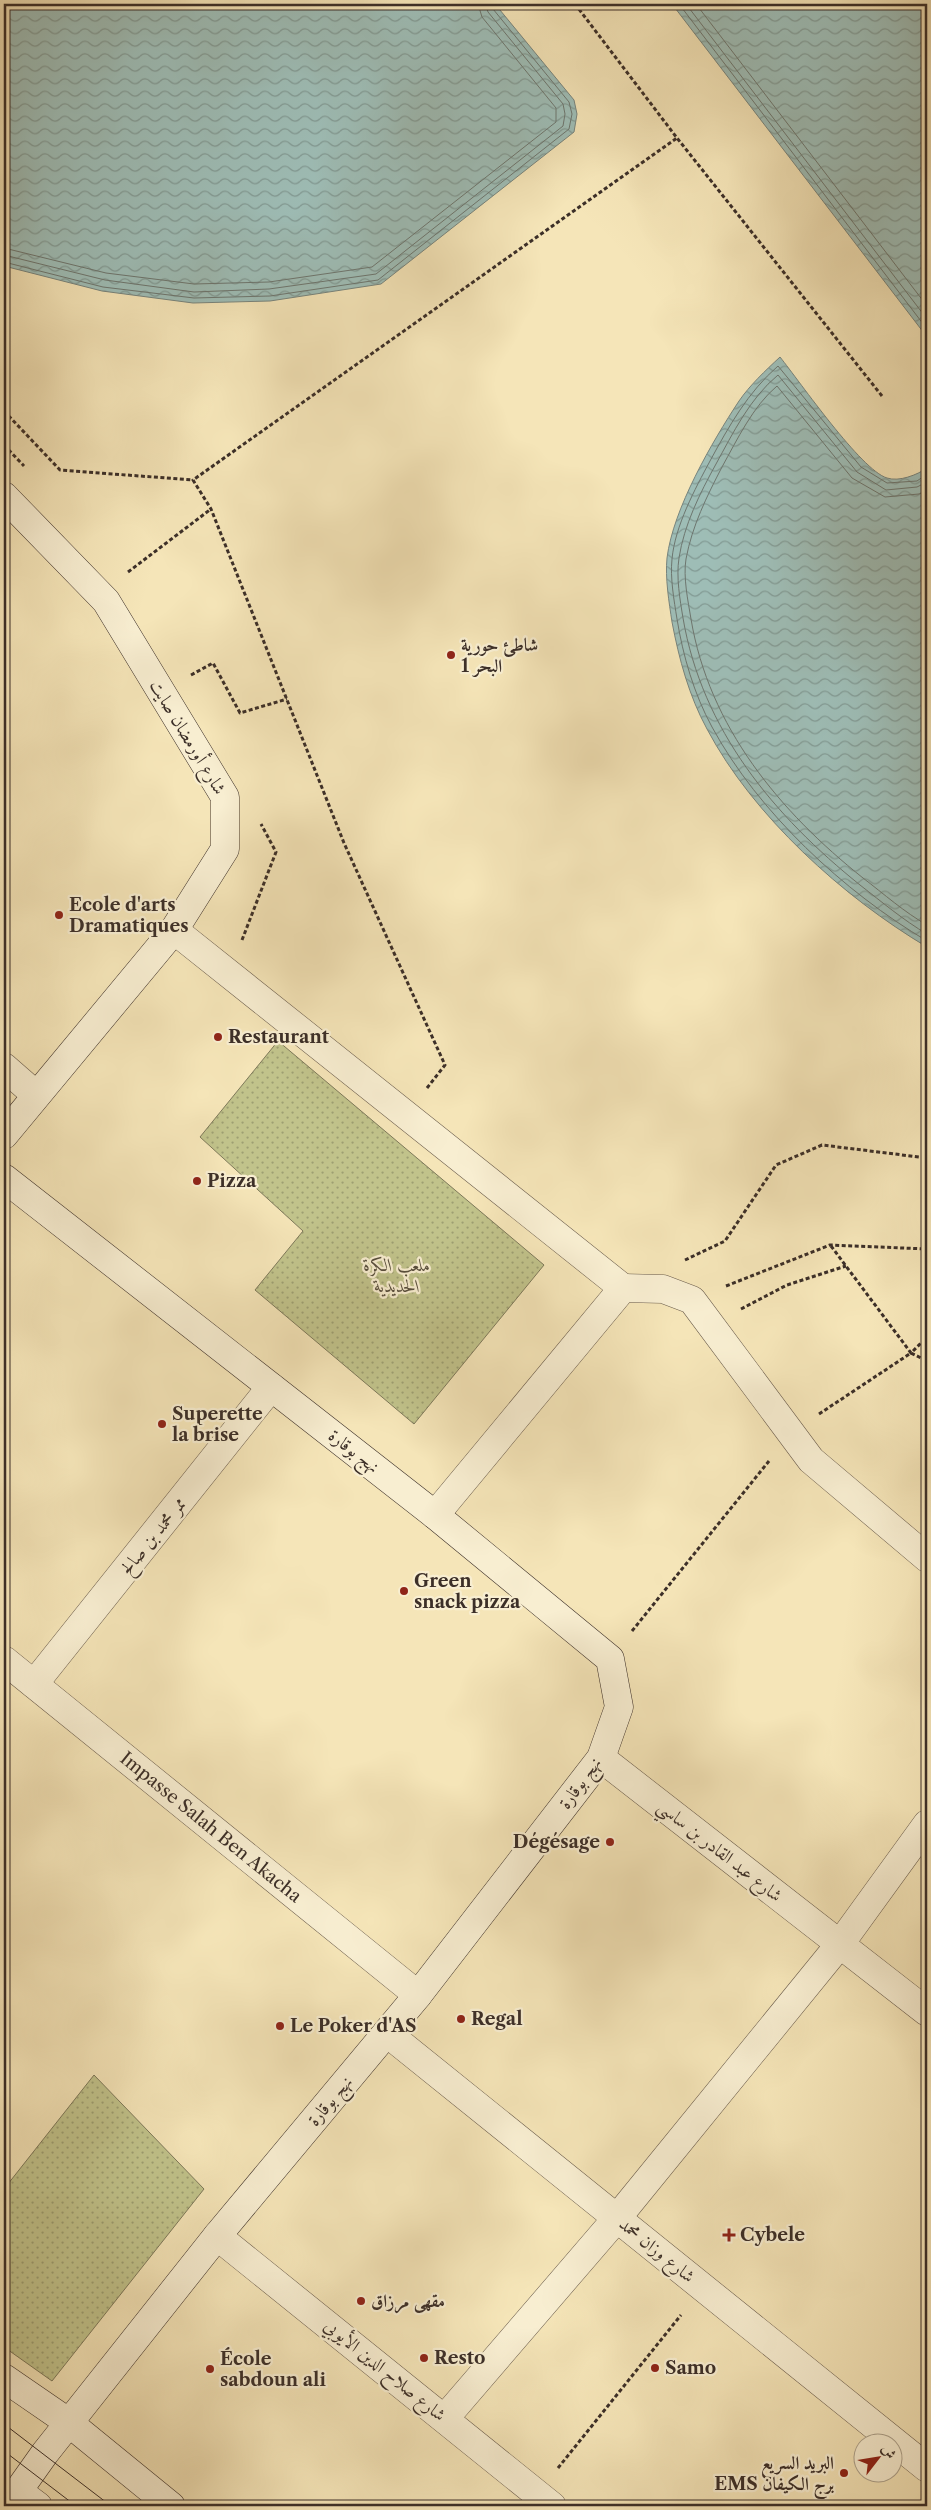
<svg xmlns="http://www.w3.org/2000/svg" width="931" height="2510" font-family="'Libre Caslon Text',Amiri,serif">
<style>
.park{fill:url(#park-dots);stroke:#7e795a}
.water{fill:url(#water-waves);stroke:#77847d}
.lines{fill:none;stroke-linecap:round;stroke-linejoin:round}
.shore{stroke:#6d766f;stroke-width:1}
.pedestrian-casing{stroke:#6a5c4c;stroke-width:29}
.minor-casing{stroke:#6a5c4c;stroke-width:29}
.tertiary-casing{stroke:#6a5c4c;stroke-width:29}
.secondary-casing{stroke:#3c2f28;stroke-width:29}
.path{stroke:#3c2f28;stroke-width:3;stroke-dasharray:4 2.5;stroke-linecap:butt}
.pedestrian{stroke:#f8eed1;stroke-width:28}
.minor{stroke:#f8eed1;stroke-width:28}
.tertiary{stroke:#f8eed1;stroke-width:28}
.secondary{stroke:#f8eed1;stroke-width:28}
.tram{stroke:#3c2f28;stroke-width:1}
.poi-dot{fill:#8f2418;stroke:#f8eed1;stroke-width:2}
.labels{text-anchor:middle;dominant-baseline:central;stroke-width:4.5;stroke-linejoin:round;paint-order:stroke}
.poi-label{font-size:18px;font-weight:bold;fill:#3c2f28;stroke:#f8eed1;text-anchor:start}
.street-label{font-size:18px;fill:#3c2f28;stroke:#f8eed1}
.park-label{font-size:18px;font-style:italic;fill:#574d3c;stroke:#f8eed1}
</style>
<defs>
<pattern id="park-dots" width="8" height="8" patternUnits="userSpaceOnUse" patternTransform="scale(1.25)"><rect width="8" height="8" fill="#c1c38b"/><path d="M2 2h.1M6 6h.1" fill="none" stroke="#9e9f72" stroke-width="1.8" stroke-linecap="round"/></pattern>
<pattern id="water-waves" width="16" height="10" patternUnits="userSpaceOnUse" patternTransform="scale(1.25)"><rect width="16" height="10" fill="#9ebdb6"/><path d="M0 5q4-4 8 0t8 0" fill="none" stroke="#829a94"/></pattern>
</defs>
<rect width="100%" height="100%" fill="#f5e5b8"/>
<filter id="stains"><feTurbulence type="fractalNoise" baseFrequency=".004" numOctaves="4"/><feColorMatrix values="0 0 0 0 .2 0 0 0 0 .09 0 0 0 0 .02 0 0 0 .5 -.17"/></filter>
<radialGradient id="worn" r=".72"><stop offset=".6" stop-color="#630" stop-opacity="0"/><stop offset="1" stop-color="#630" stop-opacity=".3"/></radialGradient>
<!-- park -->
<g class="park">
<polygon points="278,1041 544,1265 414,1424 255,1290 303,1231 200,1137"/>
<polygon points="94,2075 204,2189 52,2381 4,2347 4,2189"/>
</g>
<!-- water -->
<g class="water">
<polygon points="4,4 495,4 574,100 577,114 574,132 381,284 270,301 193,303 102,291 4,266"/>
<polygon points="672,4 927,4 927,337"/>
<path d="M780 357C800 382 861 470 887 478 899 482 917 475 927 468V947C843 897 753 816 707 729 689 696 679 659 672 622 669 602 665 578 667 558 673 509 712 442 739 401 750 385 765 371 780 357Z"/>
</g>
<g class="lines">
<!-- shore -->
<g class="shore">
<polyline points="679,4 927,329"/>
<polyline points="686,4 927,319"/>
<polyline points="696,4 927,306"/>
<polyline points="4,248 106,273 194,284 269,282 372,267 556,122 556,108 482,17 478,4"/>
<polyline points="4,255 105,280 194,292 269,289 376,274 563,126 565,114 563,104 488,12 485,4"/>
<polyline points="4,262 103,287 194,298 270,296 378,280 569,129 572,114 569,102 493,9 492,4"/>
<path d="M927 474 917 481 887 483 861 467 778 366C748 392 729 426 710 461 695 489 675 526 672 559 670 578 674 600 677 619 683 656 694 694 712 727 758 812 844 892 927 941"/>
<path d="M927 482 917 487 886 490 857 472 778 375C750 398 733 433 716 464 700 493 684 525 679 558 676 577 680 600 683 618 702 730 774 816 860 885 882 902 903 920 927 934"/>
<path d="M927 491 919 494 885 497 852 478 777 386C753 406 737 440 722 467 707 496 692 526 686 559 683 577 688 601 691 619 709 727 780 812 863 878 884 894 904 912 927 925"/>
</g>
<defs>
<polyline id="pedestrian" points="34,1684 271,1387"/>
<g id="minor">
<polyline points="174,930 623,1288 435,1515"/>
<polyline points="4,1067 36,1095"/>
<polyline points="623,1288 663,1289 692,1300 811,1460 927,1558"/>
<path id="s1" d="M4 1660 418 1995"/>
<polyline points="601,1758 927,2012"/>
<polyline points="217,2236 552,2506"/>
<polyline points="445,2418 617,2218 840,1944 927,1824"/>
<polyline points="5,2506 18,2491"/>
</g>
<polyline id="tertiary" points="387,2033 927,2468"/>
<g id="secondary">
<polyline points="4,496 106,601 225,797 225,849 174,930 4,1135"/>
<polyline points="4,1178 435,1515 610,1659 619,1707 601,1758 418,1995 217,2236 45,2453 18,2491 38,2506"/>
<polyline points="4,2378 68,2422 171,2506"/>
</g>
</defs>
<!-- pedestrian casing -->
<use href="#pedestrian" class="pedestrian-casing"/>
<!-- minor casing -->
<use href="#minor" class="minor-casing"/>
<!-- tertiary casing -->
<use href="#tertiary" class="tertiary-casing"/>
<!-- secondary casing -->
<use href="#secondary" class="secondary-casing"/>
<!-- path -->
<g class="path">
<polyline points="575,4 677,138 882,396"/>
<polyline points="4,411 60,470 193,480"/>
<polyline points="4,445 24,466"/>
<polyline points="128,572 211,509"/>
<polyline points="191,675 213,663 240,713 287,699"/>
<polyline points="242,940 276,852 261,824"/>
<polyline points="427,1088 445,1065 344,843 211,509 193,480 677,138"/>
<polyline points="831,1246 911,1353 927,1337"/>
<polyline points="685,1260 725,1241 776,1165 822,1145 927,1158"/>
<polyline points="726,1286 830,1245 927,1249"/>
<polyline points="741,1309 787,1285 846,1266"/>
<polyline points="819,1414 911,1353 927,1361"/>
<polyline points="632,1631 769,1461"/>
<polyline points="558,2468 681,2315"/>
</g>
<!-- pedestrian -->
<use href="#pedestrian" class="pedestrian"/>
<!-- minor -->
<use href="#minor" class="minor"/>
<!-- tertiary -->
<use href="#tertiary" class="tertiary"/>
<!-- secondary -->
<use href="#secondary" class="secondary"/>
<!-- tram -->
<g class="tram">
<polyline points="4,2424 111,2506"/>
<polyline points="4,2451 76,2506"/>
</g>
</g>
<!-- markers -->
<g class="poi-dot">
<circle cx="451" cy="655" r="5"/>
<circle cx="59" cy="915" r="5"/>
<circle cx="218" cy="1037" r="5"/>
<circle cx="197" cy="1181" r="5"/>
<circle cx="162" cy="1424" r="5"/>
<circle cx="404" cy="1591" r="5"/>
<circle cx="610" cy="1842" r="5"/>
<circle cx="461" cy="2019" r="5"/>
<circle cx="280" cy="2026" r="5"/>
<path d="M726.5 2227.5h5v5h5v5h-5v5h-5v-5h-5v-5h5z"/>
<circle cx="361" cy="2301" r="5"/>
<circle cx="424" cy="2358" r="5"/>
<circle cx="655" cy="2368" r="5"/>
<circle cx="210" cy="2369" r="5"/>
<circle cx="844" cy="2473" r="5"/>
</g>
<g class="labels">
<!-- poi labels -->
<g class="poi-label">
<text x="461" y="645">شاطئ حورية<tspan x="461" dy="21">البحر 1</tspan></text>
<text x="69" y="905">Ecole d'arts<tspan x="69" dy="21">Dramatiques</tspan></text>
<text x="228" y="1037">Restaurant</text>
<text x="207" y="1181">Pizza</text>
<text x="172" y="1414">Superette<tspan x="172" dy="21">la brise</tspan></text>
<text x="414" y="1581">Green<tspan x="414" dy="21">snack pizza</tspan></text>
<text x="600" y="1842" text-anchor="end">Dégésage</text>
<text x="471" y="2019">Regal</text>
<text x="290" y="2026">Le Poker d'AS</text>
<text x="740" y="2235">Cybele</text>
<text x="371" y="2301">مقهى مرزاق</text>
<text x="434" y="2358">Resto</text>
<text x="220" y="2359">École<tspan x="220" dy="21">sabdoun ali</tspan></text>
<text x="665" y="2368">Samo</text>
<text x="834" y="2463" text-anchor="end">البريد السريع<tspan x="834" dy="21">EMS برج الكيفان</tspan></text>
</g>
<!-- street labels -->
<g class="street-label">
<text transform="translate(188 737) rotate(59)">شارع أورمضان صايت</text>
<text transform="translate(354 1451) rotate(38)">نهج بوقارة</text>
<text transform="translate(153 1536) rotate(-51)">ممر محمد بن صالح</text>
<text transform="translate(580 1783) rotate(-54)">نهج بوقارة</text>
<text stroke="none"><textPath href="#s1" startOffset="266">Impasse Salah Ben Akacha</textPath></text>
<text transform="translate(720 1851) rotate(38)">شارع عبد القادر بن ساسي</text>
<text transform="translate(330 2101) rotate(-50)">نهج بوقارة</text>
<text transform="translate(657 2250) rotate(39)">شارع وزان محمد</text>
<text transform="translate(385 2370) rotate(39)">شارع صلاح الدين الأيوبي</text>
</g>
<!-- park labels -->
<g class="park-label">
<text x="397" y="1265">ملعب الكرة<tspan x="397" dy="21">الحديدية</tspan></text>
</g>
</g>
<!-- margin -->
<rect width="931" height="2510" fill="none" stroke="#f5e5b8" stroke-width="20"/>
<rect x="5" y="5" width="921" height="2500" fill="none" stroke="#3c2f28" stroke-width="2.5"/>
<rect x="10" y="10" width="911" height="2490" fill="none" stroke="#3c2f28"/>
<!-- north arrow -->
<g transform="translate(878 2458) rotate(59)"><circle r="24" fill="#f8eed1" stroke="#ada28d"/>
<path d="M0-4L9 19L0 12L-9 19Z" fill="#8f2418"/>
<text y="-8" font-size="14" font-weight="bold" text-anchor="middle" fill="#3c2f28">ش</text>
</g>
<rect width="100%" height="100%" filter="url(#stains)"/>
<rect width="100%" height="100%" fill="url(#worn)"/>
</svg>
